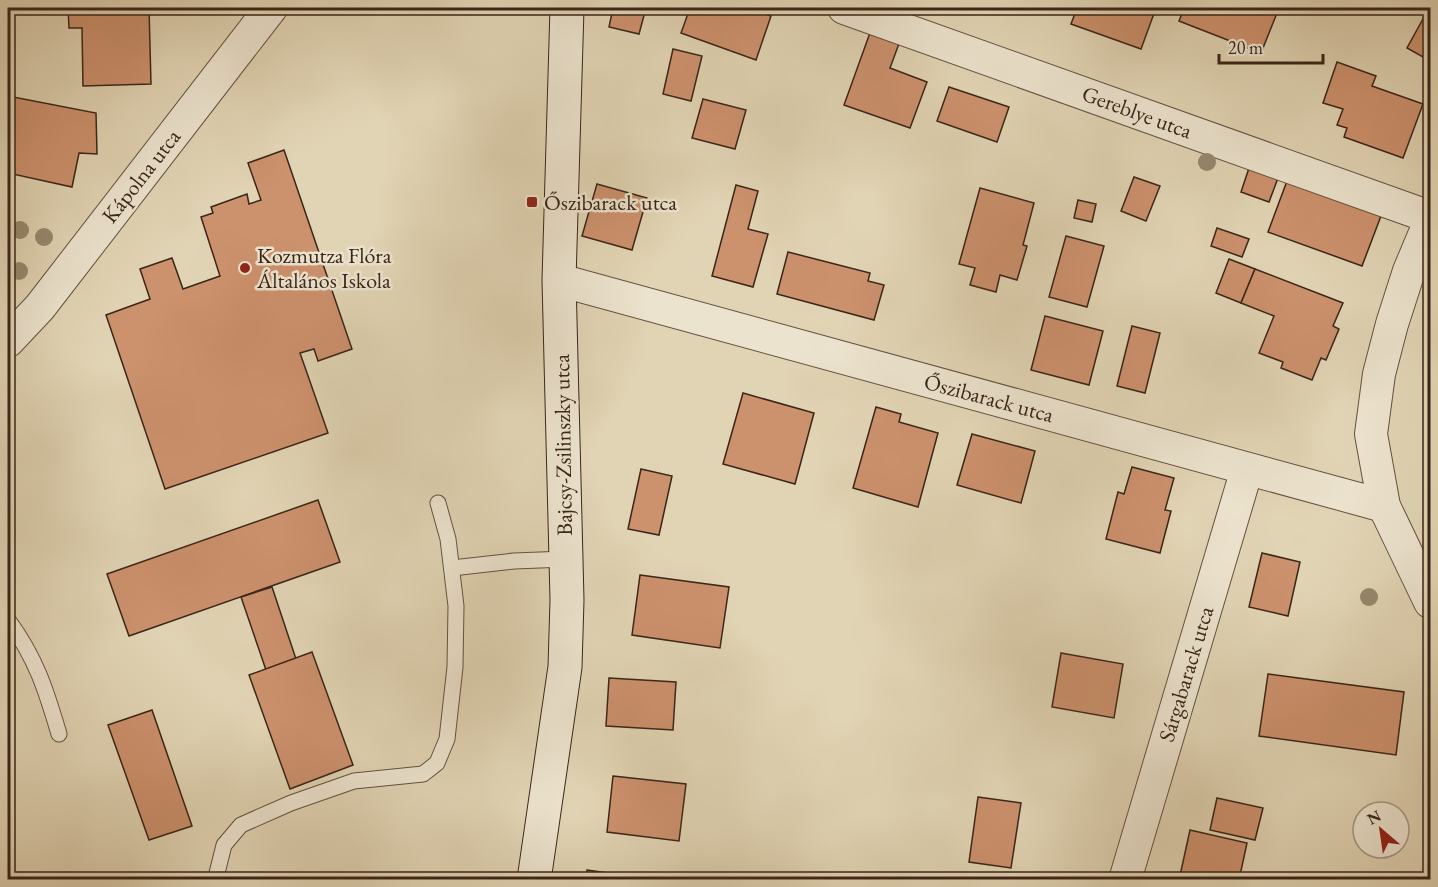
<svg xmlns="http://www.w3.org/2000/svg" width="1438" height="887" font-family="'EB Garamond',serif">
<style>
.building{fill:#cc916d;stroke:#3a2519;stroke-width:1.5}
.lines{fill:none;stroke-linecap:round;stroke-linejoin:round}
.lane-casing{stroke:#645140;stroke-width:17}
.street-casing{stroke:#645140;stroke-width:34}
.secondary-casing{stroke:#3a2519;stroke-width:35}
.lane{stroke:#ece3ce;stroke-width:15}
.street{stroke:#ece3ce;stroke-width:32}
.secondary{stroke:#ece3ce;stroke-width:33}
.tree{fill:#97886e}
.poi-dot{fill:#8f2418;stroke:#ece3ce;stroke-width:2}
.labels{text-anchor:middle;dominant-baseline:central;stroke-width:5;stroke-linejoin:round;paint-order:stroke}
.street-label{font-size:22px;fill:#3a2519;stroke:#ece3ce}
.poi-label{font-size:22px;fill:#3a2519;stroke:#ece3ce;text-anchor:start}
</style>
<rect width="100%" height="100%" fill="#e1d4b4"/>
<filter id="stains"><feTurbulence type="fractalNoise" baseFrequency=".00333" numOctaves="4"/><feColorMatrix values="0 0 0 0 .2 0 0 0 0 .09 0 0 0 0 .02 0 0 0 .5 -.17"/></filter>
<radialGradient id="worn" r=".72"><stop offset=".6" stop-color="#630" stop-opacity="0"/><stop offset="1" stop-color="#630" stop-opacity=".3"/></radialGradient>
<!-- building -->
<g class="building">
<polygon points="68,8 149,8 151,84 83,86 82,28 69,28"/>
<polygon points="613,8 646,8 639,34 609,27"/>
<polygon points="690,8 746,8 771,16 756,60 681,33"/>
<polygon points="1077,8 1156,8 1141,49 1071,24"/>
<polygon points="1184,8 1279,8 1261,53 1179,21"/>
<polygon points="1429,8 1430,8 1430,61 1407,48"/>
<polygon points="871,30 900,41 890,68 927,82 910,128 844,105"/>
<polygon points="673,49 702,56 691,101 663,94"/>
<polygon points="1337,62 1376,76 1372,86 1423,104 1403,158 1344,137 1347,128 1337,125 1343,109 1323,103"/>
<polygon points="949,87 1009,107 997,142 937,121"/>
<polygon points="8,96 96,113 97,154 79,153 72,187 8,173"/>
<polygon points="703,99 746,110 735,149 692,138"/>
<polygon points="284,150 352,349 318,361 314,349 300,353 328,433 165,489 106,315 150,299 140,269 172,258 183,289 220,276 201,217 213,213 211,207 247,194 249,204 261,200 248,163"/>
<polygon points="1249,168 1278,178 1269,202 1241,192"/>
<polygon points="1134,177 1160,186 1146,221 1121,211"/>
<polygon points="1287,181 1381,216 1362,266 1268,232"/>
<polygon points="597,184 647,198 632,250 582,236"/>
<polygon points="736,185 758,191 748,229 768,234 753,287 712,276"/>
<polygon points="980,188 1034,203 1023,245 1027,246 1017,280 1000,275 996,292 970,285 975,268 959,264"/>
<polygon points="1078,200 1096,204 1092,222 1074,218"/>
<polygon points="1217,228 1249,239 1242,257 1211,246"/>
<polygon points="1066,236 1104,246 1087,307 1049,297"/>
<polygon points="788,252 870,273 868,281 884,285 874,320 777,294"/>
<polygon points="1229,259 1255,269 1241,303 1216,293"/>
<polygon points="1255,269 1343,303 1333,326 1339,329 1326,360 1321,358 1312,380 1281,368 1283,362 1259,353 1274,316 1241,303"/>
<polygon points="1045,316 1103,331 1089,385 1031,370"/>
<polygon points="1132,326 1160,333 1145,393 1117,386"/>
<polygon points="743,393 814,413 795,484 723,464"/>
<polygon points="876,407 901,414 899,422 938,433 918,507 853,488"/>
<polygon points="972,434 1035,451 1021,503 957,485"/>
<polygon points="1132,467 1174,478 1165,510 1171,511 1160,553 1106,539 1118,492 1124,494"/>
<polygon points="641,469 672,476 659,535 628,529"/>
<polygon points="318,500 340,562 129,636 107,574"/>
<polygon points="1262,553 1300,562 1288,616 1249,607"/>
<polygon points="640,575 729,587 720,648 632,635"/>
<polygon points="272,587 296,659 266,670 241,597"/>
<polygon points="312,652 353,765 290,789 249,675"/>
<polygon points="1061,653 1123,664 1114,718 1052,707"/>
<polygon points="1268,674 1404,692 1396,755 1259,736"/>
<polygon points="609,678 676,682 673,730 606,726"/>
<polygon points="152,710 192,826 149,840 108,725"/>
<polygon points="613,776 686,784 679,841 607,832"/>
<polygon points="978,797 1021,803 1011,868 969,862"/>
<polygon points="1217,798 1263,808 1255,840 1210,830"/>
<polygon points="1190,830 1247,843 1239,880 1179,880"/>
<polygon points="587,870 657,880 586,880"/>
</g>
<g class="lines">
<defs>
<g id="lane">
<polyline points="452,568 514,561 566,559"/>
<path d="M8 620C36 658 46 690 59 734"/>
<polyline points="217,873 224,845 241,825 291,803 354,781 423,774 437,763 447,739 455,667 456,606 448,539 438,503"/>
</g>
<g id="street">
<polyline points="844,8 1430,217"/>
<polyline points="1430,221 1409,271 1392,324 1379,374 1371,434 1384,506 1430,602"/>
<polyline points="559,280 1384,506"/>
<polyline points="8,341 40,307 271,8"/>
<polyline points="1125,880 1247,469"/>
</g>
<polyline id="secondary" points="534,880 565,667 567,600 559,280 567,8"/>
</defs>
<!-- lane casing -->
<use href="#lane" class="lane-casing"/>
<!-- street casing -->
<use href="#street" class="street-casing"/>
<!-- secondary casing -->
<use href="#secondary" class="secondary-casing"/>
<!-- lane -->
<use href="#lane" class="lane"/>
<!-- street -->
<use href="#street" class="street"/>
<!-- secondary -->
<use href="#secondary" class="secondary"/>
</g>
<!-- trees -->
<g class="tree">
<circle cx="1207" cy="162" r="9"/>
<circle cx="20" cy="230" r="9"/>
<circle cx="44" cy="237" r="9"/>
<circle cx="19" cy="271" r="9"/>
<circle cx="1369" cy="597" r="9"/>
</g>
<!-- markers -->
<g class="poi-dot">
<rect x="526" y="196" width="12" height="12" rx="3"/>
<circle cx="245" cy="268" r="6"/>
</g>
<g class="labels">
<!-- street labels -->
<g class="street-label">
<text transform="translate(1137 112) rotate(20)">Gereblye utca</text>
<text transform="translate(141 176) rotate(-52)">Kápolna utca</text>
<text transform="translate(989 398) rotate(15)">Őszibarack utca</text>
<text transform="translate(563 445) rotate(-91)">Bajcsy-Zsilinszky utca</text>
<text transform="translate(1186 674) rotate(-73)">Sárgabarack utca</text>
</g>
<!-- poi labels -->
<g class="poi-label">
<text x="544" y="202">Őszibarack utca</text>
<text x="257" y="255">Kozmutza Flóra<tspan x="257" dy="25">Általános Iskola</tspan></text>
</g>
</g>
<!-- margin -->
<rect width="1438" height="887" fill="none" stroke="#e1d4b4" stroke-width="30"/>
<rect x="9" y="9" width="1420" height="869" fill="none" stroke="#3a2519" stroke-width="3"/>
<rect x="15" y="15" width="1408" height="857" fill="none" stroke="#3a2519" stroke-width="1.5"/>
<!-- north arrow -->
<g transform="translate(1381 830) rotate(331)"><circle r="28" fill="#ece3ce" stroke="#a59786" stroke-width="1.5"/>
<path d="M0-4.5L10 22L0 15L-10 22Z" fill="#8f2418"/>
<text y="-9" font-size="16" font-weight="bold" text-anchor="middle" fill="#3a2519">N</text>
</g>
<!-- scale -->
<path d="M1219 54v9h104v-9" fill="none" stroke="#3a2519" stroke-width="3"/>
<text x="1228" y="54" font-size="18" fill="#3a2519" stroke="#ece3ce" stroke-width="4.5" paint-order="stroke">20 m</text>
<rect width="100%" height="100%" filter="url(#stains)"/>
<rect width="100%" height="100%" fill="url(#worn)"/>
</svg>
